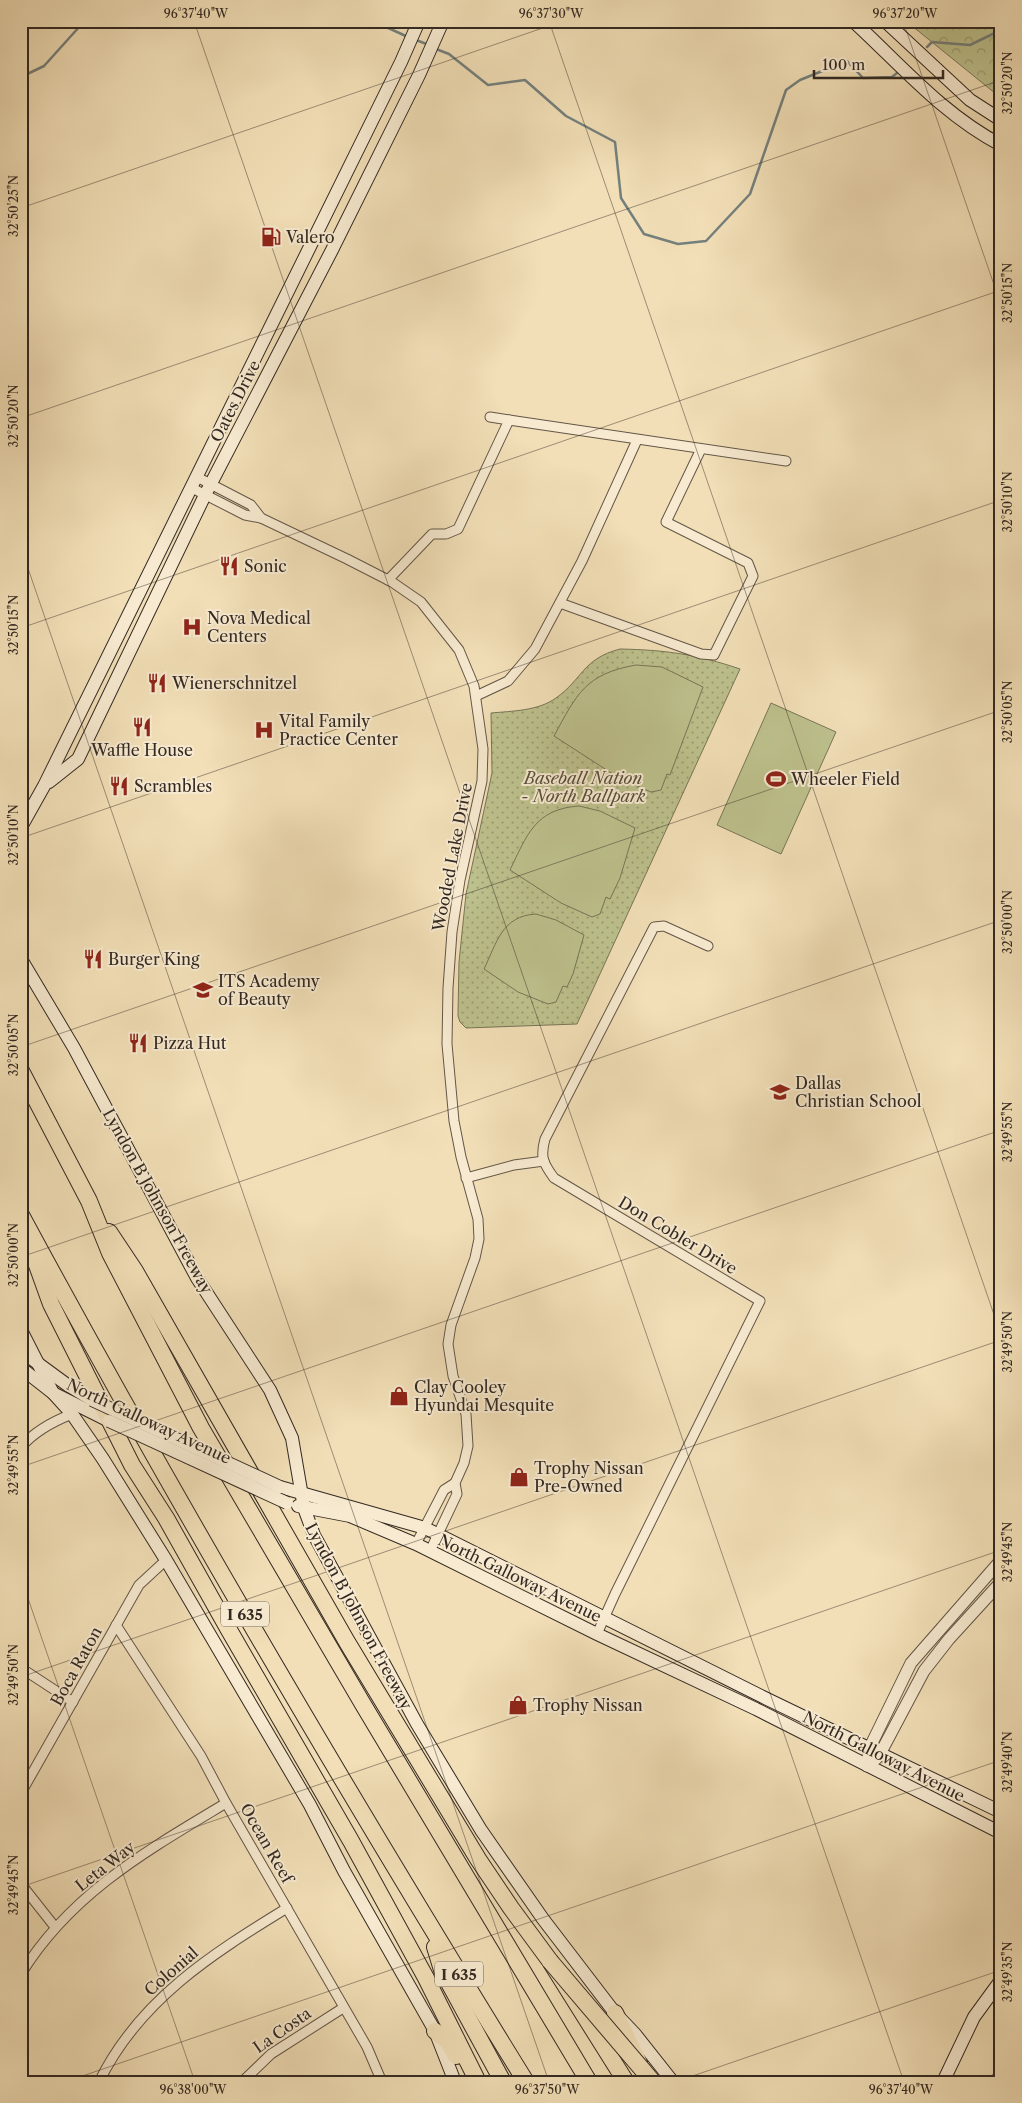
<svg xmlns="http://www.w3.org/2000/svg" width="1022" height="2103" font-family="'Libre Caslon Text',serif">
<style>
.green{fill:url(#green-dots);stroke:#787558}
.forest{fill:url(#forest-crowns);stroke:#787558}
.pitch{fill:#bdc18d;stroke:#787558}
.lines{fill:none;stroke-linecap:round;stroke-linejoin:round}
.stream{stroke:#74807d;stroke-width:2.5}
.minor-casing{stroke:#635647;stroke-width:11}
.tertiary-casing{stroke:#635647;stroke-width:13}
.secondary-casing{stroke:#332922;stroke-width:14}
.motorway-casing{stroke:#332922;stroke-width:18}
.minor{stroke:#f7ead0;stroke-width:9}
.tertiary{stroke:#f7ead0;stroke-width:11}
.secondary{stroke:#f7ead0;stroke-width:12}
.motorway{stroke:#f2dfb7;stroke-width:16}
.secondary-bridge-casing{stroke:#332922;stroke-width:14;stroke-linecap:butt}
.motorway-bridge-casing{stroke:#332922;stroke-width:18;stroke-linecap:butt}
.secondary-bridge{stroke:#f7ead0;stroke-width:12}
.motorway-bridge{stroke:#f2dfb7;stroke-width:16}
.ticks{fill:none;stroke:#332922;stroke-width:1;stroke-opacity:0.45}
.labels{text-anchor:middle;dominant-baseline:central;stroke-width:4;stroke-linejoin:round;paint-order:stroke}
.shield{fill:#f7ead0;stroke:#6e6356;stroke-width:1}
.shield-label{font-size:15px;font-weight:bold;fill:#332922}
.poi-label{font-size:16px;fill:#332922;stroke:#f7ead0;text-anchor:start}
.street-label{font-size:16px;fill:#332922;stroke:#f7ead0}
.park-label{font-size:16px;font-style:italic;fill:#564f3d;stroke:#f7ead0}
.neatline{fill:none;stroke:#332922;stroke-width:2}
.ticks-label{font-size:12px;text-anchor:middle;fill:#332922}
</style>
<defs>
<pattern id="green-dots" width="8" height="8" patternUnits="userSpaceOnUse" patternTransform="scale(1.25)"><rect width="8" height="8" fill="#bdc18d"/><path d="M2 2h.1M6 6h.1" fill="none" stroke="#9a9d73" stroke-width="1.8" stroke-linecap="round"/></pattern>
<pattern id="forest-crowns" width="20" height="18" patternUnits="userSpaceOnUse" patternTransform="scale(1.25)"><rect width="20" height="18" fill="#bdc18d"/><path d="M2 6a3 3 0 1 1 6 0M12 15a3 3 0 1 1 6 0" fill="none" stroke="#9a9d73"/></pattern>
</defs>
<rect width="100%" height="100%" fill="#f2dfb7"/>
<filter id="stains"><feTurbulence type="fractalNoise" baseFrequency=".004" numOctaves="4"/><feColorMatrix values="0 0 0 0 .2 0 0 0 0 .09 0 0 0 0 .02 0 0 0 .5 -.17"/></filter>
<radialGradient id="worn" r=".72"><stop offset=".6" stop-color="#630" stop-opacity="0"/><stop offset="1" stop-color="#630" stop-opacity=".3"/></radialGradient>
<!-- green -->
<path class="green" d="M620 649C665 650 696 654 740 669L577 1024 466 1028 460 1022 458 1016 459 962 466 894 492 773 491 713C512 711 538 711 556 698 583 679 582 659 620 649Z"/>
<!-- forest -->
<polygon class="forest" points="906,21 1001,21 1001,98"/>
<!-- pitch -->
<g class="pitch">
<path d="M636 665 662 667 703 687 670 775 667 774 661 790 651 792 619 778 554 736C577 694 585 674 636 665Z"/>
<polygon points="771,703 836,732 781,854 717,825"/>
<path d="M579 806 600 811 635 828 620 878 610 899 606 897 600 914 592 917 561 903 510 870C527 835 535 809 579 806Z"/>
<path d="M536 914 556 920 584 935 573 974 567 987 563 986 556 1002 548 1004 518 992 484 969C497 942 502 916 536 914Z"/>
</g>
<g class="lines">
<!-- stream -->
<g class="stream">
<polyline points="373,21 408,37"/>
<polyline points="416,40 429,45"/>
<polyline points="927,47 932,42 970,45 1001,30"/>
<polyline points="436,49 449,54 488,85 525,80 566,116 615,142 621,198 644,234 678,244 706,241 750,194 786,90 800,80 847,61 863,78 892,77 897,73"/>
<polyline points="21,77 44,66 80,26 87,21"/>
</g>
<defs>
<g id="minor">
<polyline points="490,417 509,420"/>
<polyline points="197,477 251,505 261,518"/>
<polyline points="192,488 245,515 261,518 347,559 392,582 421,602 459,650 474,686 483,749 482,781 460,880 452,932 448,988 447,1044 454,1121 461,1157 478,1219 479,1239 475,1258 451,1325 448,1344 453,1376 466,1414 468,1446 464,1463 455,1483 457,1494 430,1551"/>
<polyline points="388,580 432,534 446,534 458,529 509,420 786,461"/>
<polyline points="560,603 701,654 714,655 753,576 748,563 666,522 701,449"/>
<polyline points="476,696 508,681 535,649 582,561 637,440"/>
<polyline points="466,1178 514,1165 544,1161"/>
<path d="M21 1447C34 1432 54 1421 72 1414"/>
<polyline points="416,1544 444,1490 455,1483"/>
<polyline points="116,1625 201,1756 226,1803 367,2047 382,2082"/>
<path d="M597 1634 615 1594 760 1301 554 1178C543 1163 540 1157 545 1139L654 927 664 926 708 946"/>
<polyline points="21,1668 73,1702"/>
<polyline points="21,1793 139,1585 166,1560"/>
<polyline points="21,1884 55,1927"/>
<path d="M21 1974C71 1893 148 1850 226 1803"/>
<path d="M99 2082C139 2000 212 1954 287 1908"/>
<polyline points="242,2082 271,2054 343,2008"/>
</g>
<g id="tertiary">
<polyline points="876,1759 880,1754 924,1671 949,1639 1001,1582"/>
<polyline points="867,1766 869,1749 911,1663 1001,1560"/>
</g>
<g id="secondary">
<path d="M853 21C901 65 942 114 1001 145"/>
<polyline points="885,21 970,100 1001,120"/>
<polyline points="49,782 78,759 205,495 332,250 419,75 443,21"/>
<polyline points="21,827 44,786 401,62 419,21"/>
<polyline points="21,959 74,1048 197,1278 270,1390 292,1438 304,1508 314,1535 417,1724 481,1830 543,1919 615,2013 635,2034 673,2082"/>
<polyline points="21,1330 53,1393 72,1414 103,1459 166,1560 310,1805 344,1871 435,2031 455,2082"/>
<polyline points="21,1351 66,1384 92,1400"/>
<polyline points="21,1368 53,1393 109,1421"/>
<polyline points="280,1487 425,1528 763,1697 1001,1812"/>
<polyline points="298,1506 350,1516 416,1544 597,1634 756,1709 1001,1833"/>
<polyline points="943,2082 974,2017 1001,1980"/>
<polyline points="995,2082 1001,2076"/>
</g>
<g id="motorway">
<polyline points="21,1071 89,1201 110,1253 201,1428 364,1706 589,2082"/>
<path d="M21 1215C180 1510 350 1797 526 2082"/>
<polyline points="109,1232 135,1271 347,1642 478,1859 511,1908 550,1961 626,2082"/>
<polyline points="33,1254 51,1304 132,1465 166,1518 229,1630 351,1841 426,1978 478,2082"/>
<polyline points="435,1947 442,1970 503,2082"/>
<polyline points="615,2013 639,2063"/>
<polyline points="435,2031 448,2042 456,2056"/>
</g>
</defs>
<!-- minor casing -->
<use href="#minor" class="minor-casing"/>
<!-- tertiary casing -->
<use href="#tertiary" class="tertiary-casing"/>
<!-- secondary casing -->
<use href="#secondary" class="secondary-casing"/>
<!-- motorway casing -->
<use href="#motorway" class="motorway-casing"/>
<!-- minor -->
<use href="#minor" class="minor"/>
<!-- tertiary -->
<use href="#tertiary" class="tertiary"/>
<!-- secondary -->
<use href="#secondary" class="secondary"/>
<!-- motorway -->
<use href="#motorway" class="motorway"/>
<defs>
<g id="secondary-bridge">
<polyline points="92,1400 280,1487"/>
<polyline points="109,1421 287,1503"/>
</g>
<polyline id="motorway-bridge" points="550,1961 653,2082"/>
</defs>
<!-- secondary-bridge casing -->
<use href="#secondary-bridge" class="secondary-bridge-casing"/>
<!-- motorway-bridge casing -->
<use href="#motorway-bridge" class="motorway-bridge-casing"/>
<!-- secondary-bridge -->
<use href="#secondary-bridge" class="secondary-bridge"/>
<!-- motorway-bridge -->
<use href="#motorway-bridge" class="motorway-bridge"/>
</g>
<!-- ticks -->
<path class="ticks" d="M194 21 904 2082M549 21 1001 1335M903 21 1001 305M21 208 563 21M21 418 1001 80M21 548 549 2082M21 628 1001 290M21 838 1001 500M21 1047 1001 710M21 1257 1001 920M21 1467 1001 1130M21 1578 195 2082M21 1677 1001 1340M21 1887 1001 1550M65 2082 1001 1760M675 2082 1001 1970"/>
<!-- icons -->
<defs>
<symbol id="fuel-bare" viewBox="-9 -9 18 18"><path d="M-5.5-6h7V0h2V4h1.3V-2.5L3-4.5l.8-.8L6-3V5H2.5V1h-1V6h-7ZM-4.2-4.7v3.2H.2V-4.7Z" fill="#8f2418" stroke="#f7ead0" stroke-width="2.5" paint-order="stroke"/></symbol>
<symbol id="restaurant-bare" viewBox="-9 -9 18 18"><path d="M-5-6h1v4h1v-4h1v4h1v-4h1v5L-1.5 .5V6h-2V.5L-5-1ZM5-6V6H3V1.5H1.5Q1.5-4 5-6Z" fill="#8f2418" stroke="#f7ead0" stroke-width="2.5" paint-order="stroke"/></symbol>
<symbol id="hospital-bare" viewBox="-9 -9 18 18"><path d="M-5-5h3v3.5h4V-5h3V5h-3V1.5h-4V5h-3Z" fill="#8f2418" stroke="#f7ead0" stroke-width="2.5" paint-order="stroke"/></symbol>
<symbol id="stadium-bare" viewBox="-9 -9 18 18"><path d="M0-5a6.5 5 0 1 0 0 10a6.5 5 0 1 0 0-10ZM-3.5-1.8h7v3.6h-7Z" fill="#8f2418" stroke="#f7ead0" stroke-width="2.5" paint-order="stroke"/></symbol>
<symbol id="university-bare" viewBox="-9 -9 18 18"><path d="M0-5L7-2L0 1L-7-2ZM-4 1L0 2.5L4 1V4Q0 6-4 4Z" fill="#8f2418" stroke="#f7ead0" stroke-width="2.5" paint-order="stroke"/></symbol>
<symbol id="school-bare" viewBox="-9 -9 18 18"><path d="M0-5L7-2L0 1L-7-2ZM-4 1L0 2.5L4 1V4Q0 6-4 4Z" fill="#8f2418" stroke="#f7ead0" stroke-width="2.5" paint-order="stroke"/></symbol>
<symbol id="shop-bare" viewBox="-9 -9 18 18"><path d="M-5-2.5h2.3a2.7 3.5 0 0 1 5.4 0H5L5.5 6h-11ZM-1.5-2.5h3a1.5 2.3 0 0 0-3 0Z" fill="#8f2418" stroke="#f7ead0" stroke-width="2.5" paint-order="stroke"/></symbol>
</defs>
<g fill-rule="evenodd">
<use href="#fuel-bare" x="257" y="223" width="28" height="28"/>
<use href="#restaurant-bare" x="215" y="552" width="28" height="28"/>
<use href="#hospital-bare" x="178" y="613" width="28" height="28"/>
<use href="#restaurant-bare" x="143" y="669" width="28" height="28"/>
<use href="#restaurant-bare" x="128" y="713" width="28" height="28"/>
<use href="#hospital-bare" x="250" y="716" width="28" height="28"/>
<use href="#stadium-bare" x="762" y="765" width="28" height="28"/>
<use href="#restaurant-bare" x="105" y="772" width="28" height="28"/>
<use href="#restaurant-bare" x="79" y="945" width="28" height="28"/>
<use href="#university-bare" x="189" y="976" width="28" height="28"/>
<use href="#restaurant-bare" x="124" y="1029" width="28" height="28"/>
<use href="#school-bare" x="766" y="1078" width="28" height="28"/>
<use href="#shop-bare" x="385" y="1382" width="28" height="28"/>
<use href="#shop-bare" x="505" y="1463" width="28" height="28"/>
<use href="#shop-bare" x="504" y="1691" width="28" height="28"/>
</g>
<g class="labels">
<!-- shield labels -->
<g class="shield">
<rect x="221" y="1601.5" width="48" height="25" rx="4"/>
<rect x="435" y="1961.5" width="48" height="25" rx="4"/>
</g>
<g class="shield-label">
<text x="245" y="1614">I 635</text>
<text x="459" y="1974">I 635</text>
</g>
<!-- poi labels -->
<g class="poi-label">
<text x="286" y="237">Valero</text>
<text x="244" y="566">Sonic</text>
<text x="207" y="618">Nova Medical<tspan x="207" dy="18">Centers</tspan></text>
<text x="172" y="683">Wienerschnitzel</text>
<text x="279" y="721">Vital Family<tspan x="279" dy="18">Practice Center</tspan></text>
<text x="142" y="750" text-anchor="middle">Waffle House</text>
<text x="791" y="779">Wheeler Field</text>
<text x="134" y="786">Scrambles</text>
<text x="108" y="959">Burger King</text>
<text x="218" y="981">ITS Academy<tspan x="218" dy="18">of Beauty</tspan></text>
<text x="153" y="1043">Pizza Hut</text>
<text x="795" y="1083">Dallas<tspan x="795" dy="18">Christian School</tspan></text>
<text x="414" y="1387">Clay Cooley<tspan x="414" dy="18">Hyundai Mesquite</tspan></text>
<text x="534" y="1468">Trophy Nissan<tspan x="534" dy="18">Pre-Owned</tspan></text>
<text x="533" y="1705">Trophy Nissan</text>
</g>
<!-- street labels -->
<g class="street-label">
<text transform="translate(235 401) rotate(-63)">Oates Drive</text>
<text transform="translate(452 857) rotate(-79)">Wooded Lake Drive</text>
<text transform="translate(158 1201) rotate(61)">Lyndon B Johnson Freeway</text>
<text transform="translate(678 1235) rotate(31)">Don Cobler Drive</text>
<text transform="translate(149 1421) rotate(25)">North Galloway Avenue</text>
<text transform="translate(520 1578) rotate(26)">North Galloway Avenue</text>
<text transform="translate(359 1616) rotate(62)">Lyndon B Johnson Freeway</text>
<text transform="translate(76 1666) rotate(-61)">Boca Raton</text>
<text transform="translate(884 1756) rotate(27)">North Galloway Avenue</text>
<text transform="translate(267 1843) rotate(60)">Ocean Reef</text>
<text transform="translate(105 1866) rotate(-38)">Leta Way</text>
<text transform="translate(171 1971) rotate(-41)">Colonial</text>
<text transform="translate(282 2030) rotate(-35)">La Costa</text>
</g>
<!-- park labels -->
<g class="park-label">
<text x="583" y="778">Baseball Nation<tspan x="583" dy="18">- North Ballpark</tspan></text>
</g>
</g>
<!-- margin -->
<rect width="1022" height="2103" fill="none" stroke="#f2dfb7" stroke-width="55"/>
<!-- scale -->
<path d="M814 70v8h129v-8" fill="none" stroke="#332922" stroke-width="2.5"/>
<text x="822" y="70" font-size="15" fill="#332922" stroke="#f7ead0" stroke-width="4" paint-order="stroke">100 m</text>
<rect x="28" y="28" width="966" height="2048" class="neatline"/>
<g class="ticks-label">
<text x="196" y="18">96°37'40"W</text>
<text x="551" y="18">96°37'30"W</text>
<text x="905" y="18">96°37'20"W</text>
<text transform="translate(1008 83) rotate(-90)" y="4">32°50'20"N</text>
<text transform="translate(14 206) rotate(-90)" y="4">32°50'25"N</text>
<text transform="translate(1008 293) rotate(-90)" y="4">32°50'15"N</text>
<text transform="translate(14 416) rotate(-90)" y="4">32°50'20"N</text>
<text transform="translate(1008 502) rotate(-90)" y="4">32°50'10"N</text>
<text transform="translate(14 625) rotate(-90)" y="4">32°50'15"N</text>
<text transform="translate(1008 712) rotate(-90)" y="4">32°50'05"N</text>
<text transform="translate(14 835) rotate(-90)" y="4">32°50'10"N</text>
<text transform="translate(1008 922) rotate(-90)" y="4">32°50'00"N</text>
<text transform="translate(14 1045) rotate(-90)" y="4">32°50'05"N</text>
<text transform="translate(1008 1132) rotate(-90)" y="4">32°49'55"N</text>
<text transform="translate(14 1255) rotate(-90)" y="4">32°50'00"N</text>
<text transform="translate(1008 1342) rotate(-90)" y="4">32°49'50"N</text>
<text transform="translate(14 1465) rotate(-90)" y="4">32°49'55"N</text>
<text transform="translate(1008 1552) rotate(-90)" y="4">32°49'45"N</text>
<text transform="translate(14 1675) rotate(-90)" y="4">32°49'50"N</text>
<text transform="translate(1008 1762) rotate(-90)" y="4">32°49'40"N</text>
<text transform="translate(14 1885) rotate(-90)" y="4">32°49'45"N</text>
<text transform="translate(1008 1972) rotate(-90)" y="4">32°49'35"N</text>
<text x="193" y="2094">96°38'00"W</text>
<text x="547" y="2094">96°37'50"W</text>
<text x="901" y="2094">96°37'40"W</text>
</g>
<rect width="100%" height="100%" filter="url(#stains)"/>
<rect width="100%" height="100%" fill="url(#worn)"/>
</svg>
